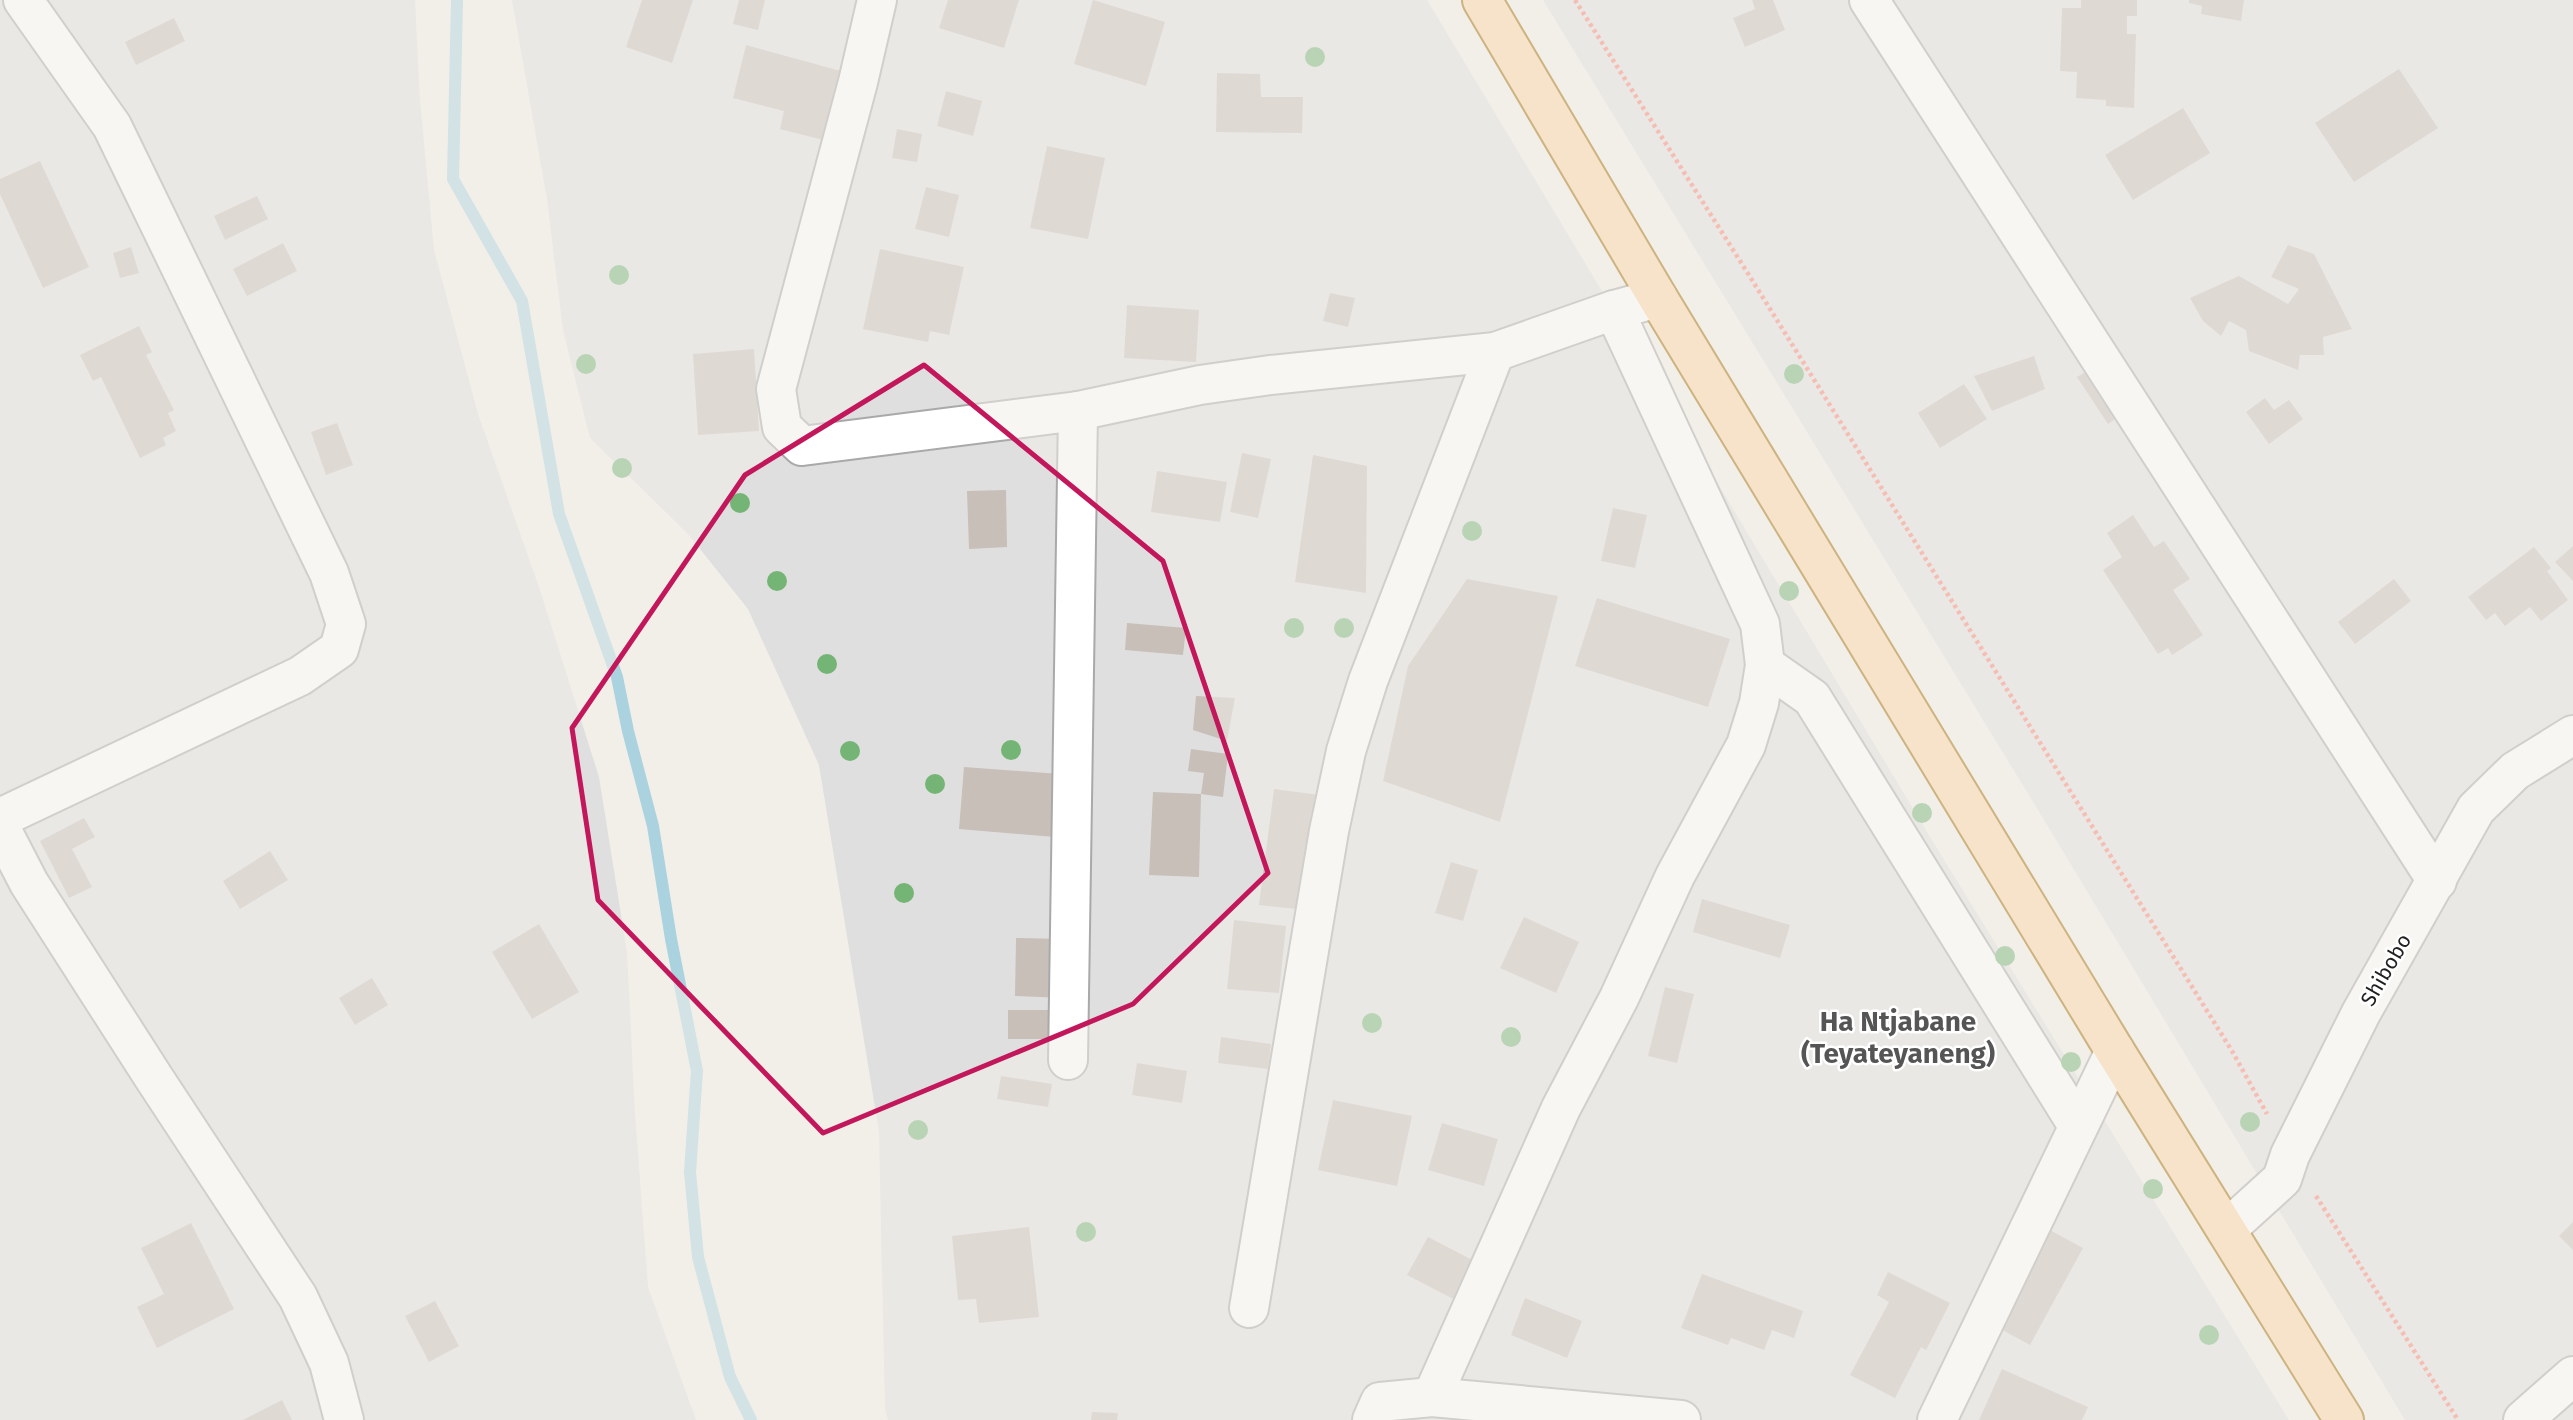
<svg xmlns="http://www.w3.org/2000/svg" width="2573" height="1420" font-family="'Fira Sans',sans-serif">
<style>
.residential{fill:#e0dfdf}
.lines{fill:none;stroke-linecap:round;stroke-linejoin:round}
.stream{stroke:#aad3df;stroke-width:12}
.building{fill:#c7bfb8}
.minor-casing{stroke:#a9a9a9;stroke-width:42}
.major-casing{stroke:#a06b00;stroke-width:42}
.path{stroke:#fa8072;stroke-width:4.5;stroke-dasharray:3.5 3.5;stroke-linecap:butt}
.minor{stroke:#fff;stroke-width:38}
.major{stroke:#fcd6a4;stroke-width:38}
.tree{fill:#74b475}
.marked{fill:none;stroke:#c2185b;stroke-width:5;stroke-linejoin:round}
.labels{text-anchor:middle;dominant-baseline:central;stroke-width:5;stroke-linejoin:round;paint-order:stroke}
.street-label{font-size:21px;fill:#222;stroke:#fff}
.district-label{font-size:28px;font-weight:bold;fill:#555;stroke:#fff}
</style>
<rect width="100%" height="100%" fill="#f2efe9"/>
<!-- residential -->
<g class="residential">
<polygon points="0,0 415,0 420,100 434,250 478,414 540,590 599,777 627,952 635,1114 648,1287 696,1420 0,1420"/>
<polygon points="512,0 1427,0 1938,850 2289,1420 888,1420 885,1410 879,1132 819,765 748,609 688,534 590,438 563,330 547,199"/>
<polygon points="1543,0 2573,0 2573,1420 2405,1420 2052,833"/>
</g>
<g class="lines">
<!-- stream -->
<polyline class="stream" points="457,0 453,179 522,301 559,514 617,677 628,731 653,826 671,939 697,1071 690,1172 698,1257 730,1377 751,1420"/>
</g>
<!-- building -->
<g class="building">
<polygon points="642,0 693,0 672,63 626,47"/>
<polygon points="739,0 765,0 758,30 733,24"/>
<polygon points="948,0 1019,0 1004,48 939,28"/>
<polygon points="1093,0 1165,22 1146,86 1074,64"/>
<polygon points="1752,0 1773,0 1785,30 1745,47 1733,18 1755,9"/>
<polygon points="2081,0 2137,0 2137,16 2127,16 2127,34 2136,34 2134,108 2106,106 2106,100 2076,98 2077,72 2060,71 2062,8 2081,8"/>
<polygon points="2189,0 2244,0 2241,21 2201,14 2202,6 2189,3"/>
<polygon points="174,18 185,41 136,65 125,42"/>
<polygon points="746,45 841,71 823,140 780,129 784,111 733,98"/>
<polygon points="2399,69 2438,128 2354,182 2315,123"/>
<polygon points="1217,73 1260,74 1261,97 1303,97 1302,133 1216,132"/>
<polygon points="946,91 982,101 973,136 937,126"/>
<polygon points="2183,108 2210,153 2133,200 2105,155"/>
<polygon points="897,129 922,134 917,162 892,158"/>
<polygon points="1047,146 1105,158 1088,239 1030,228"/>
<polygon points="40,161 89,267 43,288 0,194 0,179"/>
<polygon points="926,187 959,195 949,237 915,229"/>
<polygon points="257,196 268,219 225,240 214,216"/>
<polygon points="283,243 297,271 247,296 233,269"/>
<polygon points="2288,245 2314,254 2352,329 2323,337 2324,355 2300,355 2298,370 2249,351 2246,330 2229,321 2221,336 2203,321 2190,298 2239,276 2288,304 2299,289 2271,277"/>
<polygon points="131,247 139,273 120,278 113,253"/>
<polygon points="880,249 964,267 949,335 930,331 928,342 863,329"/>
<polygon points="1330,293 1355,298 1348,327 1323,321"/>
<polygon points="1127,305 1199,310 1196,362 1124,358"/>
<polygon points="139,326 152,352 146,355 174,410 168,413 176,431 163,438 166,445 140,458 101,377 93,381 80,355"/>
<polygon points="754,349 759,431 698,435 693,354"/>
<polygon points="2034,356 2045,389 1992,411 1974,376"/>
<polygon points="2095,366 2125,412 2108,424 2077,377"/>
<polygon points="1964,384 1987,419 1940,448 1918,413"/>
<polygon points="2265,398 2274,410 2289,400 2303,419 2269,444 2246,412"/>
<polygon points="337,423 353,465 326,475 311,432"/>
<polygon points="1242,453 1271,459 1258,518 1230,512"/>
<polygon points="1313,455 1367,466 1366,593 1295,582"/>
<polygon points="1157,471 1227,482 1220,522 1151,512"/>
<polygon points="1006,490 1007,547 969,549 967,491"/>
<polygon points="1613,508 1647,515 1635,568 1601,561"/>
<polygon points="2133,515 2154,547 2164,541 2190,579 2173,590 2203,635 2172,655 2168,648 2158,654 2103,570 2122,557 2107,533"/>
<polygon points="2573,546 2573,581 2555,562"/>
<polygon points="2534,547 2551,568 2547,571 2568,600 2541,621 2530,607 2505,626 2495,613 2486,620 2468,597"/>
<polygon points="1467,579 1558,596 1500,822 1383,781 1408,666"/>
<polygon points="2394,579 2411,601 2355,644 2338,622"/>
<polygon points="1597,598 1730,639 1708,707 1575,666"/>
<polygon points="1127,623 1186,628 1183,655 1125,650"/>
<polygon points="1196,696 1235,698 1227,741 1193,730"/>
<polygon points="1191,749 1228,754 1223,797 1201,794 1204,773 1188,771"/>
<polygon points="964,767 1060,774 1055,837 959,829"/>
<polygon points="1274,789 1320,795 1306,910 1259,905"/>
<polygon points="1153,792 1201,794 1199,877 1149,875"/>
<polygon points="84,818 95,837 72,849 92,887 69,898 40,841"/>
<polygon points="270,851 288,880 240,909 223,881"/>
<polygon points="1451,862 1478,870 1463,921 1435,913"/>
<polygon points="1702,899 1790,925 1780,958 1693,932"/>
<polygon points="1524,917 1579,942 1556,993 1500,968"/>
<polygon points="1234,920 1286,926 1279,993 1227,989"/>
<polygon points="539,924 579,992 532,1019 492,952"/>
<polygon points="1016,938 1066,939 1064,998 1015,996"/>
<polygon points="372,978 388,1005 355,1025 339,998"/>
<polygon points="1665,987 1694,994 1677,1063 1648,1056"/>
<rect x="1008" y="1010" width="45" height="29"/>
<polygon points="1221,1037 1271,1044 1268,1069 1218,1063"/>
<polygon points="1137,1063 1187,1071 1182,1103 1132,1095"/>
<polygon points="1001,1076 1052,1084 1048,1107 997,1099"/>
<polygon points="1333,1100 1412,1116 1397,1186 1318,1170"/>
<polygon points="1442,1123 1498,1139 1484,1186 1428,1170"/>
<polygon points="2573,1222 2573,1250 2559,1236"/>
<polygon points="191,1223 234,1309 157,1348 137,1307 164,1294 141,1248"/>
<polygon points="1029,1227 1039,1317 979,1323 976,1299 958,1300 952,1236"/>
<polygon points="2048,1229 2083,1248 2030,1345 1995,1326"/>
<polygon points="1428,1237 1482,1265 1461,1303 1407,1275"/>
<polygon points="1888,1272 1950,1303 1926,1350 1921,1347 1895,1398 1850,1375 1889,1302 1877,1295"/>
<polygon points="1702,1274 1803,1311 1794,1338 1772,1330 1764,1350 1731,1338 1728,1345 1681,1328"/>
<polygon points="1525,1298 1582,1321 1567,1358 1511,1335"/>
<polygon points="435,1301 459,1346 429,1362 405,1316"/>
<polygon points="2002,1369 2088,1407 2082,1420 1979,1420"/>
<polygon points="282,1400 292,1420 243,1420"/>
<polygon points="1092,1412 1118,1413 1117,1420 1091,1420"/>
</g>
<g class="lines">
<defs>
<g id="minor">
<polyline points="877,0 858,82 776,389 782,427 802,446 1078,411 1200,385 1270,375 1495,352 1614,310 1658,298"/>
<polyline points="1869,0 2437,881"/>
<polyline points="1765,665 1812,698 2078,1126"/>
<polyline points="0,818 300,676 339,649 346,624 329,573 112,126 23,0"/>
<polyline points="0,827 29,883 154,1078 298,1297 329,1363 344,1420"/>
<polyline points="1068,1060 1078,411"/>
<polyline points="2227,1229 2282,1179 2290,1155 2361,1013 2476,809 2515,771 2573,735"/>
<polyline points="1249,1308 1329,831 1346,751 1368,681 1495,352"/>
<polyline points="1432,1397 1561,1108 1619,998 1675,876 1746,745 1759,703 1765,665 1760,624 1614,310"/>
<polyline points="1372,1420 1380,1402 1432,1397 1681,1420"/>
<polyline points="1937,1420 2115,1051"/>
<polyline points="2523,1420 2573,1376"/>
</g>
<polyline id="major" points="1482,0 1658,298 2115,1051 2344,1420"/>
</defs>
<!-- minor casing -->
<use href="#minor" class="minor-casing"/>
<!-- major casing -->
<use href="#major" class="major-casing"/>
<!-- path -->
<g class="path">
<polyline points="1575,0 1747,272 2232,1051 2267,1114"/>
<polyline points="2316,1196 2458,1420"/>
</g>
<!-- minor -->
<use href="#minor" class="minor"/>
<!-- major -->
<use href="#major" class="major"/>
</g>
<!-- trees -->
<g class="tree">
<circle cx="1315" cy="57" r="10"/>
<circle cx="619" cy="275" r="10"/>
<circle cx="586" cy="364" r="10"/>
<circle cx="1794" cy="374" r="10"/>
<circle cx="622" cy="468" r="10"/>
<circle cx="740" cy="503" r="10"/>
<circle cx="1472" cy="531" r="10"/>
<circle cx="777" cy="581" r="10"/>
<circle cx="1789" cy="591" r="10"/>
<circle cx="1294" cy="628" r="10"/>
<circle cx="1344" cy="628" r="10"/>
<circle cx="827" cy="664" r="10"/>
<circle cx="1011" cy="750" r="10"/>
<circle cx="850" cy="751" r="10"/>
<circle cx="935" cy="784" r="10"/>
<circle cx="1922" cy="813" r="10"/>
<circle cx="904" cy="893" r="10"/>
<circle cx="2005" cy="956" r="10"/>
<circle cx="1372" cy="1023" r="10"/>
<circle cx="1511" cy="1037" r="10"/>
<circle cx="2071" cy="1062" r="10"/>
<circle cx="2250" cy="1122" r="10"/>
<circle cx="918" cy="1130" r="10"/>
<circle cx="2153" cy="1189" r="10"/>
<circle cx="1086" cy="1232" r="10"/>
<circle cx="2209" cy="1335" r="10"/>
</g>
<!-- marked area -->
<path d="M0 0H2573V1420H0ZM924 365 1163 561 1268 873 1133 1004 823 1133 598 900 572 728 745 475Z" fill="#f2efe9" fill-opacity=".55" fill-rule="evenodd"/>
<path class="marked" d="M924 365 1163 561 1268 873 1133 1004 823 1133 598 900 572 728 745 475Z"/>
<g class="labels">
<!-- street labels -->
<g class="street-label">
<text transform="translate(2386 970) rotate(-60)">Shibobo</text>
</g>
<!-- district labels -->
<g class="district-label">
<text x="1898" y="1021">Ha Ntjabane<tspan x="1898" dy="32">(Teyateyaneng)</tspan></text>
</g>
</g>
</svg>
